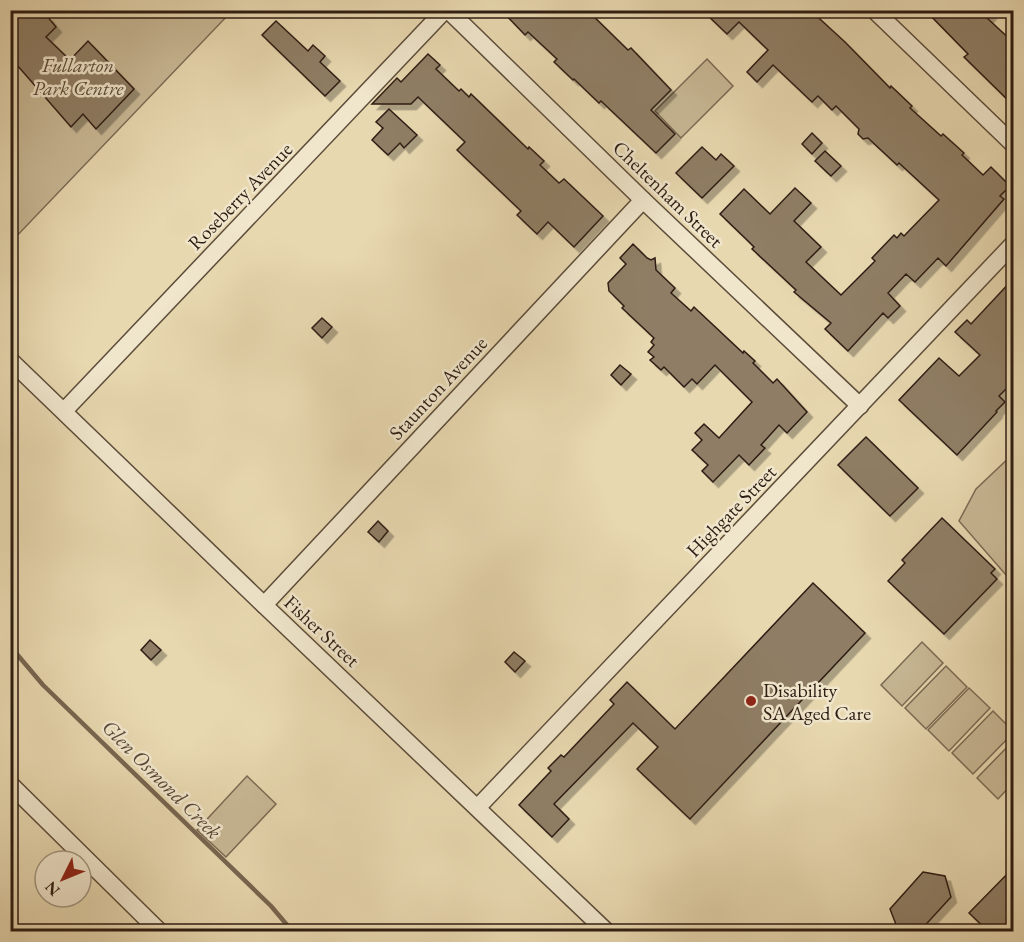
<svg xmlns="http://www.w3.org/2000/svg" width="1024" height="942" font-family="'EB Garamond',serif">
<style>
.park{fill:#c8b895;stroke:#7b6a54;stroke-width:1.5}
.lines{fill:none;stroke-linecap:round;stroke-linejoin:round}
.stream{stroke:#786751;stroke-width:4.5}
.building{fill:#8f7e65;stroke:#2e1d13;stroke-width:1.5;filter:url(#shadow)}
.minor-casing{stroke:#5c4c3a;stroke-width:19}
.minor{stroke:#f0e6cc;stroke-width:16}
.poi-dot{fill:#8f2418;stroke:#f0e6cc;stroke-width:2}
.labels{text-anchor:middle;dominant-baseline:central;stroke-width:5;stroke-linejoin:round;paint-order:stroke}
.park-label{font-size:20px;font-style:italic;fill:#5c4c3a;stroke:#f0e6cc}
.street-label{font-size:20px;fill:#2e1d13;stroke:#f0e6cc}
.poi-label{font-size:20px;fill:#2e1d13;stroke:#f0e6cc;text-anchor:start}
.water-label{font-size:21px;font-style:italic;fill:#594837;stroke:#f0e6cc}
</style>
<defs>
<filter id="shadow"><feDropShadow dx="5.5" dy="5.5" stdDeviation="0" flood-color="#0004"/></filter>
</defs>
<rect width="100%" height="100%" fill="#e8d8b0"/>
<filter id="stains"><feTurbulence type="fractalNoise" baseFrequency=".00333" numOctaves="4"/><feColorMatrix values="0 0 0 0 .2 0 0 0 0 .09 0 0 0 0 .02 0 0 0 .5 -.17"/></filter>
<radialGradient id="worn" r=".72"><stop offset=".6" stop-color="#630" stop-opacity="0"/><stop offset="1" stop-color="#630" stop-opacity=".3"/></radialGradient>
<!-- park -->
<g class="park">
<polygon points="11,11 227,11 230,13 11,242"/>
<polygon points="707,59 733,86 681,138 655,111"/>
<polygon points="1013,454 1013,583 959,521 976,489"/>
<polygon points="922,642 943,663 902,706 881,685"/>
<polygon points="946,666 967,687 926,729 905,708"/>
<polygon points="969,688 990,708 949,751 928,730"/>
<polygon points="993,711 1013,731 1013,733 973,774 952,753"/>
<polygon points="1013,741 1013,783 998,799 977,778"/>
<polygon points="247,776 276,804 226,857 197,830"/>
</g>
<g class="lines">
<!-- stream -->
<polyline class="stream" points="10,646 43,685 271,906 293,932"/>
</g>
<!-- building -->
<g class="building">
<polygon points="10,10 38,10 45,18 47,16 56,27 46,37 70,60 88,41 134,89 96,129 83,114 71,127 10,57"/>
<polygon points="501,10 587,10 628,50 631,48 671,90 651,110 675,134 656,153 601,101 599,103 574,79 573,80 554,62 557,59 528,32 525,35"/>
<polygon points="702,10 810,10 845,42 890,88 891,86 912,106 910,108 941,136 943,134 964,153 962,155 983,175 991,167 1010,186 1000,196 1004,199 946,266 938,258 915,282 906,274 888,293 900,306 888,318 883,313 848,351 825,329 831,323 794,292 796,290 752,249 754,247 746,239 720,214 744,189 770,214 795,188 811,203 794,221 821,247 806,262 841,295 875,261 872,258 894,235 897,238 901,233 904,236 939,200 899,163 897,165 868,138 863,139 858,134 859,129 836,106 832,110 818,96 812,102 773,65 757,82 747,72 768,50 739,22 727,34"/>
<polygon points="925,10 994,10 987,18 1014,43 1014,106 964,57 968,54"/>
<polygon points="276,21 308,51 313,45 325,56 320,62 340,81 325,96 262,35"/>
<polygon points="428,54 440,65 436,69 459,91 461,89 469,97 471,94 528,149 529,147 544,161 540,165 559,183 564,179 603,216 574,247 548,222 537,234 517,215 521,211 457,150 465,142 418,97 411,104 372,104 397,78 401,82"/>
<polygon points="389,109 417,135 404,148 400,143 388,155 372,140 383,128 376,122"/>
<polygon points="812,133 822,143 812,154 802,144"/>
<polygon points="702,147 716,160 721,154 734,166 702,198 676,173"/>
<polygon points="825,151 841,166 831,176 815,161"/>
<polygon points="633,244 647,258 651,260 655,258 656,270 675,288 671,293 691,311 694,307 743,353 744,351 755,361 753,363 773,383 777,379 807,412 787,433 779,425 761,445 765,448 749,465 739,455 713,482 702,471 708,465 692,450 702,440 695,433 704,424 719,438 752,402 715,365 697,384 692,379 684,387 664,367 661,370 650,360 654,357 648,352 654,345 651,342 654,338 622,308 624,306 609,291 608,283 626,264 620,258"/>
<polygon points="1014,278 1014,381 999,396 1005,402 996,411 997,412 957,455 899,400 939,358 959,376 980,355 955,332 967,320 971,324"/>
<polygon points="322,318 332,327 322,338 312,328"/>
<polygon points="620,365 631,374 621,385 611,375"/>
<polygon points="866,437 918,488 890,516 838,465"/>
<polygon points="942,518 995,569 991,573 997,579 944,634 888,581 905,563 902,560"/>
<polygon points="378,521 388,531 379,542 368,532"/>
<polygon points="813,583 865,633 690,819 637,769 658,747 633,723 554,804 569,819 552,837 519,805 551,771 548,768 561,755 564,757 614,704 610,700 627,682 675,729"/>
<polygon points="150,640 161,650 151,660 141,650"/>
<polygon points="514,652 525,661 515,672 505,662"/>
<polygon points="1014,867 1014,932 989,932 969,913"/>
<polygon points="923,872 945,876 951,897 919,932 897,927 890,909"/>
</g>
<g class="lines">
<defs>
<g id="minor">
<polyline points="448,10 643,200 860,406"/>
<polyline points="874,10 1014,145"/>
<polyline points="10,360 264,605 607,932"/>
<polyline points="64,411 445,10"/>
<polyline points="264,605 643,200"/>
<polyline points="10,784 160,932"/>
<polyline points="478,807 1014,243"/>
</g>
</defs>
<!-- minor casing -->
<use href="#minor" class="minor-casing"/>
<!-- minor -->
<use href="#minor" class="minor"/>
</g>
<!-- markers -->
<circle class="poi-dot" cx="751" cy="701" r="6"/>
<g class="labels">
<!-- park labels -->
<g class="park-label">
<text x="78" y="65">Fullarton<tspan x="78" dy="23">Park Centre</tspan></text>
</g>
<!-- street labels -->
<g class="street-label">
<text transform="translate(668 194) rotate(44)">Cheltenham Street</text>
<text transform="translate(240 196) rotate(-46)">Roseberry Avenue</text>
<text transform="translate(438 388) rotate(-47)">Staunton Avenue</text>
<text transform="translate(731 511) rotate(-46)">Highgate Street</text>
<text transform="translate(322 631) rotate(43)">Fisher Street</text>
</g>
<!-- poi labels -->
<g class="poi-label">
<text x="763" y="690">Disability<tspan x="763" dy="23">SA Aged Care</tspan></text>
</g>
<!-- water labels -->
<g class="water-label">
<text transform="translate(162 779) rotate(45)">Glen Osmond Creek</text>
</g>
</g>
<!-- margin -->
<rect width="1024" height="942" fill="none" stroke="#e8d8b0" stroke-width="36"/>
<rect x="12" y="12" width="1000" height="918" fill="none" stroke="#2e1d13" stroke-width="3"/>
<rect x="18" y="18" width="988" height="906" fill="none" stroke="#2e1d13" stroke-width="1.5"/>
<!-- north arrow -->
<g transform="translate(63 879) rotate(227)"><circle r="28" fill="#f0e6cc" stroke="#a29682" stroke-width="1.5"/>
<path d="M0-4.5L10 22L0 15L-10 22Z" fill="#8f2418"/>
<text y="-9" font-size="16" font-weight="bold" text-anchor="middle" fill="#2e1d13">N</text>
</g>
<rect width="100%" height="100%" filter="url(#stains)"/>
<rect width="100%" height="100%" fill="url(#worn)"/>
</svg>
